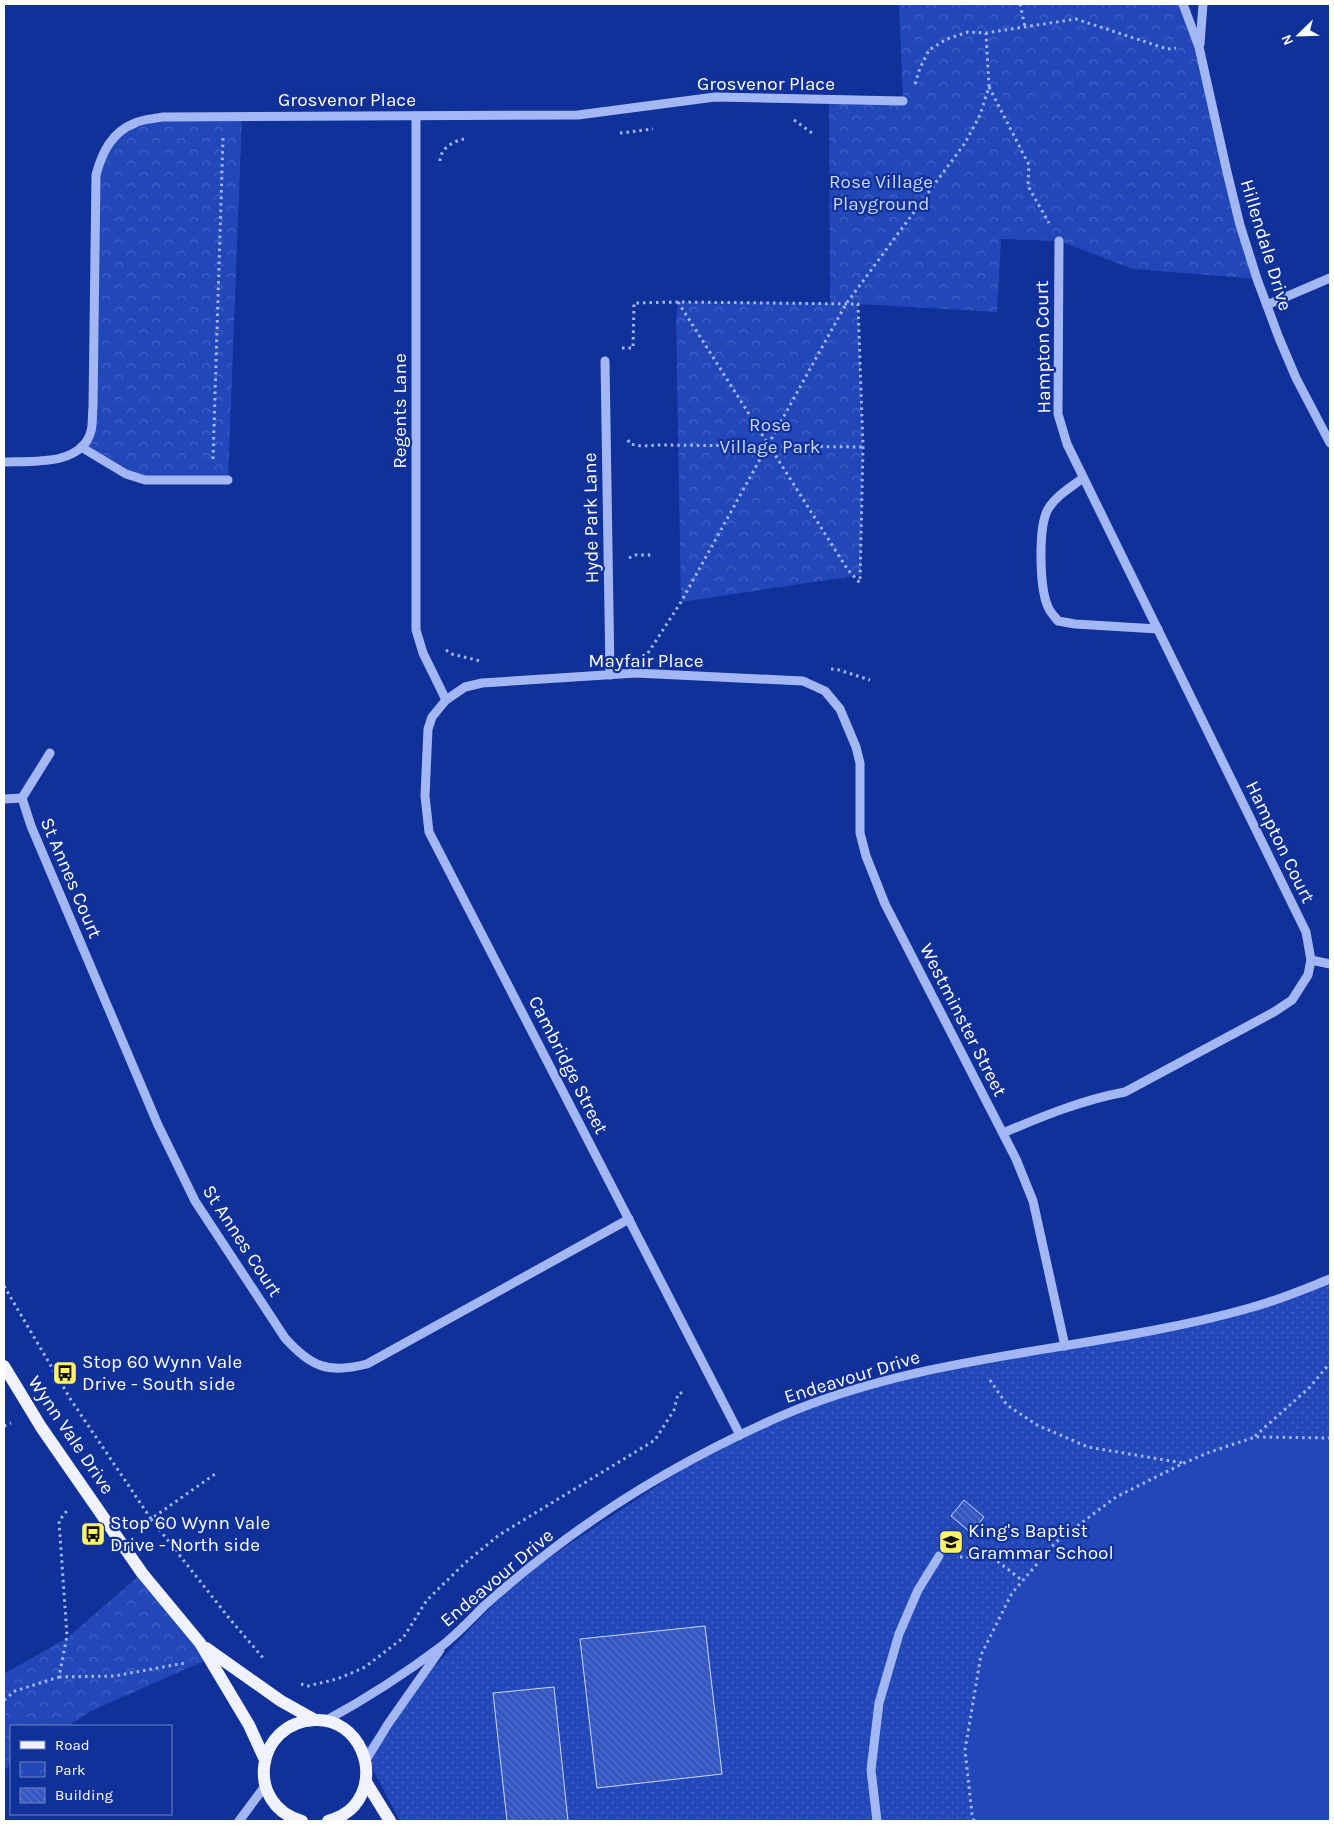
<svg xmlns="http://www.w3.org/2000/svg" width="1334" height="1825" font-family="Karla,sans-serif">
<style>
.grass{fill:url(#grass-dots)}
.park{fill:url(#park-crowns)}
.garden{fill:#2247b9}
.building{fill:url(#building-back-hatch);stroke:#cbd8fe}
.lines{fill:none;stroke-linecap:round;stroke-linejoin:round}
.path{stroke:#a3b7f5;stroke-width:3;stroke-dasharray:2.5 4;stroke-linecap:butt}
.minor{stroke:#a3b7f5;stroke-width:9}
.major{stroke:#f0f3ff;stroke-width:12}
.labels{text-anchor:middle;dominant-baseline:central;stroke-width:4.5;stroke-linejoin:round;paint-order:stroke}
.street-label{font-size:19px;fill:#fff;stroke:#10309a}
.park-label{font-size:19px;fill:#cbd8fe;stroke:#10309a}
.poi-label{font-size:19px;fill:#fff;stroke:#10309a;text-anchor:start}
</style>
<defs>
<pattern id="grass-dots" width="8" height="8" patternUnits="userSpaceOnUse" patternTransform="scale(1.25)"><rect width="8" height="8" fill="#2247b9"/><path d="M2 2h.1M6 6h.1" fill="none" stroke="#4363c4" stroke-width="1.8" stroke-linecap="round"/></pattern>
<pattern id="park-crowns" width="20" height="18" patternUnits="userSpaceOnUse" patternTransform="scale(1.25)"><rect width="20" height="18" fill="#2247b9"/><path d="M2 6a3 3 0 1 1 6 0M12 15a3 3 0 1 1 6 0" fill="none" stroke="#4363c4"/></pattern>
<pattern id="building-back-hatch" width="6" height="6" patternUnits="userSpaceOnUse" patternTransform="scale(1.25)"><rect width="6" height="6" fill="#3456c1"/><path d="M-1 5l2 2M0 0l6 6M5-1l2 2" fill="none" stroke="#526fca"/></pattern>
</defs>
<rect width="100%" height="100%" fill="#10309a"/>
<!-- grass -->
<polygon class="grass" points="1330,1277 1330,1821 400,1821 363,1751 412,1690 518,1578 722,1443 878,1383 1198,1321"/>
<!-- park -->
<g class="park">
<polygon points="899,4 1183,4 1199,47 1257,279 1133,269 1059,241 1001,239 997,312 858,304 863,447 861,575 681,602 676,319 678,302 830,303 829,99 903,101"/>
<polygon points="242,117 228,480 132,476 81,447 90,432 96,175 104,152 136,122"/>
<polygon points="142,1573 209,1659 91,1711 69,1726 11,1726 11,1765 4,1770 4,1674 67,1638"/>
</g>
<!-- garden -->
<polygon class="garden" points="1255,1437 1330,1438 1330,1821 974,1821 972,1814 965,1750 981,1655 1012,1593 1056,1542 1116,1497 1185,1463"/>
<!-- building -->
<g class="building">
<polygon points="964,1500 984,1517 971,1533 951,1516"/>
<polygon points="705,1626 722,1774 597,1788 580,1639"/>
<polygon points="554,1687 568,1821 507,1821 493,1693"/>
</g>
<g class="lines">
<!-- path -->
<g class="path">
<polyline points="1020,4 1025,27"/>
<polyline points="915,84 920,68 929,50 947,39 968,32 986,33 1076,19 1167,49 1176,48"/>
<polyline points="989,87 1029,165 1028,186 1049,223"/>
<polyline points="794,120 812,133"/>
<polyline points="620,133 653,129"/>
<path d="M440 161C440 149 453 141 464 139"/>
<polyline points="678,302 848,570 860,583"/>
<polyline points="622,348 633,348 634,303 678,302 858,304 863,447 860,583"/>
<polyline points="628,440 630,444 641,446 659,445 863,447"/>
<polyline points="213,459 223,138"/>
<polyline points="629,558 635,555 653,555"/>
<polyline points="446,650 452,654 480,661"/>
<polyline points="648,653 681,602 846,304 965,143 980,115 989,87 986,33"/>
<polyline points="831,669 839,670 870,680"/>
<polyline points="4,1286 71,1400 151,1519 215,1474"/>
<polyline points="990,1380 1007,1405 1037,1425 1088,1447 1183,1463"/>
<polyline points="4,1426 11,1423"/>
<polyline points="1255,1436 1309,1388 1330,1363"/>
<polyline points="151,1519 229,1618 264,1659"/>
<polyline points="960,1557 992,1557 1023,1581"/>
<polyline points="59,1677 114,1676 185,1663"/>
<polyline points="301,1684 308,1686 337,1679 354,1672 365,1667 403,1638 427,1600 465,1563 499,1535 655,1440 674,1410 678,1394 684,1392"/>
<polyline points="4,1700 15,1691 59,1677 67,1636 59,1521 69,1508"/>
<polyline points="974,1821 972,1814 965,1750 981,1655 1012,1593 1056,1542 1116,1497 1184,1463 1210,1452 1255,1437 1330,1438"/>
</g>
<!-- minor -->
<g class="minor">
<polyline points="1183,4 1199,47 1227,172 1240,225 1257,279 1279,338 1296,378 1330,443"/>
<polyline points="1200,44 1203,4"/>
<polyline points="416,116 416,630 423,653 446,700"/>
<polyline points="1267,305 1330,278"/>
<polyline points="605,361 610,675"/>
<polyline points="81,447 126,474 145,480 228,480"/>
<path d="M4 462C32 461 82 466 91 431 93 424 92 415 93 407L96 175C102 152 112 132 135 123 143 119 154 119 162 117L578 115 715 97 903 101"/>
<path d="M1083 478C1071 487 1056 496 1048 509 1038 527 1039 590 1049 609 1051 613 1055 617 1058 621L1075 624 1158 629"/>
<path d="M50 753 22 798 31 826 158 1125 195 1201 285 1338C311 1367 328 1374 367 1364L629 1219"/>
<polyline points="4,799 22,798"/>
<polyline points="1311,960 1330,964"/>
<path d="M1003 1133C1043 1116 1082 1100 1125 1092L1274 1012 1292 1000 1308 975 1311 960 1306 932 1067 444 1058 414 1059 241"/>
<polyline points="740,1435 429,832 425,796 428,729 432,717 446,700 465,687 482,683 636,673 803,681 825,691 840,709 856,747 860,763 860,833 866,856 885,904 1016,1159 1033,1201 1065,1346"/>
<path d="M325 1721C366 1699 406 1673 443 1645 458 1633 471 1619 484 1606 505 1587 527 1569 549 1552 620 1497 699 1452 781 1416 928 1352 1092 1352 1246 1309 1274 1302 1302 1290 1330 1279"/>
<polyline points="366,1760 388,1724 440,1650"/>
<polyline points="239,1821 265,1786"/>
<polyline points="877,1821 871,1770 879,1703 899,1634 918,1590 939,1556"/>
</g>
<!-- major -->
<g class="major">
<polyline points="4,1366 41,1427 142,1573 200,1643 249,1725 265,1760"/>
<polyline points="206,1648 281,1701 315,1720"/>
<polyline points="366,1782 390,1821"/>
<path d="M302 1821C244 1805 255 1722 315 1720 359 1718 382 1774 354 1806 347 1814 338 1818 328 1821"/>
</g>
</g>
<!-- icons -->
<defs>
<symbol id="bus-square" viewBox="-11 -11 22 22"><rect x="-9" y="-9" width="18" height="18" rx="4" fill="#fff366" stroke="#10309a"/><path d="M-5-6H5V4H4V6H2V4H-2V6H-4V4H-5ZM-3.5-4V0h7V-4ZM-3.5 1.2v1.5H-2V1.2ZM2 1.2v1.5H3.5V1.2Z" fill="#111"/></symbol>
<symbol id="school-square" viewBox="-11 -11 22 22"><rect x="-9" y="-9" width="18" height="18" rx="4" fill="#fff366" stroke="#10309a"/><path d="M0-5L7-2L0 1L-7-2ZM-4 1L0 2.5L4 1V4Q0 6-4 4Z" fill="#111"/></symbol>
</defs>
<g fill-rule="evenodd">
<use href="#bus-square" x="51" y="1359" width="28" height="28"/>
<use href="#bus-square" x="79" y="1520" width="28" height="28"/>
<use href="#school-square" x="937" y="1528" width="28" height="28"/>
</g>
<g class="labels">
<!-- street labels -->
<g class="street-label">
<text x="766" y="84">Grosvenor Place</text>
<text x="347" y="100">Grosvenor Place</text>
<text transform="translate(1266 245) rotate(73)">Hillendale Drive</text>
<text transform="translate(1043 347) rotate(-91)">Hampton Court</text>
<text transform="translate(400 411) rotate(-90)">Regents Lane</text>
<text transform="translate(591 518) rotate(-91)">Hyde Park Lane</text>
<text x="646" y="661">Mayfair Place</text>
<text transform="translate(1280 842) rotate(64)">Hampton Court</text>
<text transform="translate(71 878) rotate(67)">St Annes Court</text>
<text transform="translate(963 1020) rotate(63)">Westminster Street</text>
<text transform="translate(568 1065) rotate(63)">Cambridge Street</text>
<text transform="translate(242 1241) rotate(57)">St Annes Court</text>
<text transform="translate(852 1377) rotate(-17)">Endeavour Drive</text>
<text transform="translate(71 1435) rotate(56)">Wynn Vale Drive</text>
<text transform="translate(497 1578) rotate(-40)">Endeavour Drive</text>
</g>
<!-- park labels -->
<g class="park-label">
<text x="881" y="182">Rose Village<tspan x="881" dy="22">Playground</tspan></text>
<text x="770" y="425">Rose<tspan x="770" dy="22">Village Park</tspan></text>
</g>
<!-- poi labels -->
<g class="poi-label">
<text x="82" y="1362">Stop 60 Wynn Vale<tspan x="82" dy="22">Drive - South side</tspan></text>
<text x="110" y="1523">Stop 60 Wynn Vale<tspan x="110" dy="22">Drive - North side</tspan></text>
<text x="968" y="1531">King's Baptist<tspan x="968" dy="22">Grammar School</tspan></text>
</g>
</g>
<!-- border -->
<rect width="1334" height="1825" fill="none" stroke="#ffffff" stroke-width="10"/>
<!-- legend -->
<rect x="10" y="1725" width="162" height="90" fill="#10309a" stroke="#7083c2"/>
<rect x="20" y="1741" width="25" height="8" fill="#f0f3ff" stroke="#7083c2"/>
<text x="55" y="1750" font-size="15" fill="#ffffff">Road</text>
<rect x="20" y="1762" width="25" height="15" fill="url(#park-crowns)" stroke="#7083c2"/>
<text x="55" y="1775" font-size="15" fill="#ffffff">Park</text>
<rect x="20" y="1788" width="25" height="15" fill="url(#building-back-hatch)" stroke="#7083c2"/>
<text x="55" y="1800" font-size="15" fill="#ffffff">Building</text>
<!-- north arrow -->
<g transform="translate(1299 35) rotate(247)" stroke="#10309a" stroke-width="4" paint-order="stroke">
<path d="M0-4L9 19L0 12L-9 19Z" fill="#ffffff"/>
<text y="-8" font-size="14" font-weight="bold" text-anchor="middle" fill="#ffffff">N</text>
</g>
</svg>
